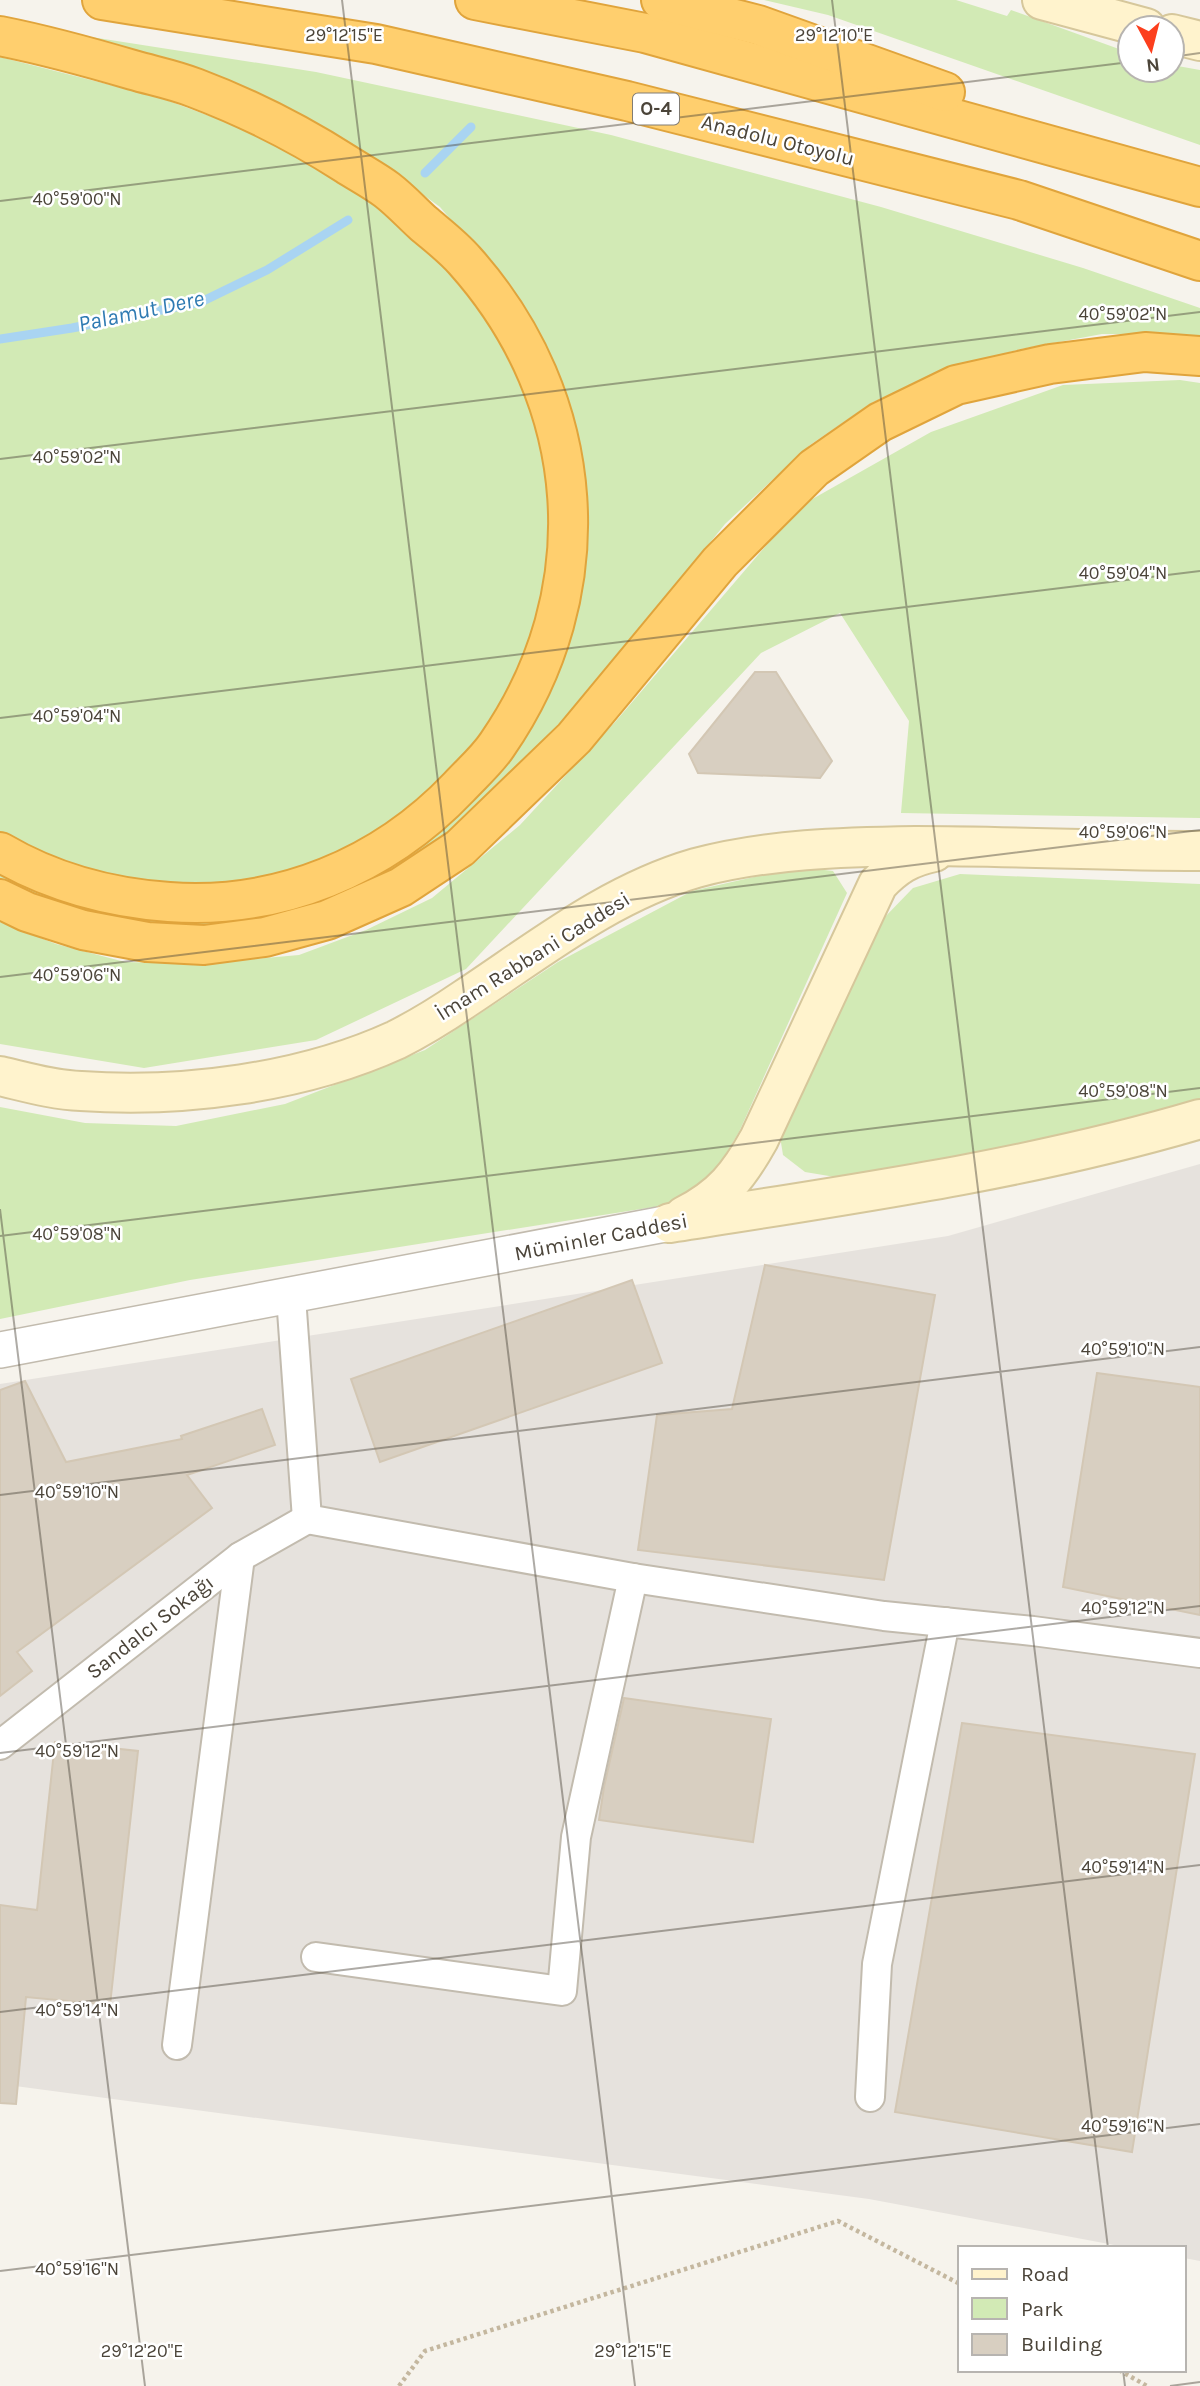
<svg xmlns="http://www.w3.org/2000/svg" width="1200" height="2386" font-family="Karla,sans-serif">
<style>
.industrial{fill:#e6e2dd}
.green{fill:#d2eab5}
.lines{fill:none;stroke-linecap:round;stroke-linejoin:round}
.stream{stroke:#a9d4f2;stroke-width:9}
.building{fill:#d8cfc1;stroke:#d3c7b4;stroke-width:2}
.minor-casing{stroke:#c2bbae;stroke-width:32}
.tertiary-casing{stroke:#c2bbae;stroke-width:38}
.secondary-casing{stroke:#d6c79b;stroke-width:42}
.motorway-casing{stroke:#e0a43c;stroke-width:42}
.path{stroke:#c4b79f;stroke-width:4.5;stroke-dasharray:3.5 3.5;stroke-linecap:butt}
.minor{stroke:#fff;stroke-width:28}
.tertiary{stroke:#fff;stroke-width:35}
.secondary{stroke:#fff3cd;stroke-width:38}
.motorway{stroke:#ffcf6e;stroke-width:38}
.ticks{fill:none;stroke:#4b4439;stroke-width:2;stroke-opacity:0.45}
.labels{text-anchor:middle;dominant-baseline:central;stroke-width:5;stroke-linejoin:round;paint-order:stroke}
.shield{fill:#fff;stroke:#817c74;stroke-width:2}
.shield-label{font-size:19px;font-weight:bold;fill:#4b4439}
.street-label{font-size:21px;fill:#4b4439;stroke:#fff}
.water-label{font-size:23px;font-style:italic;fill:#2e7ab2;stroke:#fff}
.ticks-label{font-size:18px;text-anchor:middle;fill:#4b4439;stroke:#fff;stroke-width:5;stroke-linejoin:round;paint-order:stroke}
</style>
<rect width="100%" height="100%" fill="#f6f3ec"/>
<!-- industrial -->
<polygon class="industrial" points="1200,1164 1200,2261 1184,2258 1184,2248 1130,2248 869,2199 0,2084 0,1384 948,1236"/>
<!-- green -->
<g class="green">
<polygon points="764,0 956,0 1007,16 1011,10 1130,53 1130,70 1172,70 1172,65 1200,70 1200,145 828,15"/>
<polygon points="72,34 316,72 611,135 881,207 1083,268 1200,308 1200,336 1181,334 1102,334 1021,349 944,370 873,402 810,445 725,524 546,746 423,857 287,919 189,931 78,914 0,882 0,871 284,910 549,691 580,601 586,520 582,461 568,399 542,340 505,284 440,207 385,167"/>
<polygon points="0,57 158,97 253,132 331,173 390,213 440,262 493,328 527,397 546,466 551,528 544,592 528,653 498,715 458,769 361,844 299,870 238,885 170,888 107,877 41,854 0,832"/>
<polygon points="1180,380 1200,383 1200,818 901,813 909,721 840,613 761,653 466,969 316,1040 144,1068 0,1044 0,922 56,944 125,962 198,964 299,955 366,930 432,898 520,825 616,721 800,506 931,432 1063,385"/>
<polygon points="799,867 833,871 847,893 739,1132 698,1200 190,1280 0,1319 0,1107 85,1123 176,1126 285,1104 425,1050 558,962 692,891"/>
<polygon points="960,874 1200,884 1200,1100 1132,1121 1006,1148 835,1177 805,1172 783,1155 778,1124 881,921 913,888"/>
</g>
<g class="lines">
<!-- stream -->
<g class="stream">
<polyline points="425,173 471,127"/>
<polyline points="0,339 72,328 201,302 267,270 348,220"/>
</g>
</g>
<!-- building -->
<g class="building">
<polygon points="755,672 776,672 832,761 820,778 698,773 689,754"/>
<polygon points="765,1265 935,1295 884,1580 638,1550 657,1415 732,1409"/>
<polygon points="632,1280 662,1363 380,1462 351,1379"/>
<polygon points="1097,1373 1200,1387 1200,1615 1063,1587"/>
<polygon points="25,1381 66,1462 182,1439 181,1436 262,1409 275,1445 187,1475 212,1508 17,1652 32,1671 0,1696 0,1390"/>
<polygon points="624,1698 771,1719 753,1842 599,1820 604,1787"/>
<polygon points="962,1723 1195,1754 1132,2152 895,2112"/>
<polygon points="55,1742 138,1751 110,2005 26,1997 16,2104 0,2103 0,1905 37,1910"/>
</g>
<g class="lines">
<defs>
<g id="minor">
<polyline points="291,1297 307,1519 633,1578 884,1616 1033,1631 1200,1653"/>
<polyline points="0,1745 240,1557 307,1519"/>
<polyline points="316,1957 562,1991 576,1837 633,1578"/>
<polyline points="177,2045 240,1557"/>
<polyline points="870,2097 877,1964 945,1622"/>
</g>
<polyline id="tertiary" points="0,1350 670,1223"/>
<g id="secondary">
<polyline points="1042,0 1146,28"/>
<polyline points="1172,34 1200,41"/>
<path d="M0 1076C26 1082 53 1090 81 1091 183 1098 302 1083 396 1040 420 1028 444 1013 466 998 540 949 610 893 696 868 767 849 843 847 916 846 1011 846 1105 851 1200 851"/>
<path d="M684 1216C722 1197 739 1175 759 1139L878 884C895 866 909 857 934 852"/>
<path d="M670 1223C847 1195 1028 1170 1200 1119"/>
</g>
<g id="motorway">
<polyline points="102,0 376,44 627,101 1019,200 1200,261"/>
<polyline points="475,0 645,33 1200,187"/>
<polyline points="661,0 758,25 945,92"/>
<path d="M0 36C45 45 89 57 133 70 154 76 175 80 195 88 248 108 299 134 346 164 360 173 375 181 387 190 400 200 411 212 423 223 437 235 453 247 465 261 589 400 603 592 497 745 487 760 472 773 459 787 383 867 279 910 169 902 111 898 51 882 0 852"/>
<polyline points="0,899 27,912 83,930 147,942 204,945 265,937 327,920 401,887 460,848 574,738 720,562 814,468 880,422 956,385 1050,364 1145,352 1200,356"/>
</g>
</defs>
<!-- minor casing -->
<use href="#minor" class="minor-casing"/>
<!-- tertiary casing -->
<use href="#tertiary" class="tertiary-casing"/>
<!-- secondary casing -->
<use href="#secondary" class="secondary-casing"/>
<!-- motorway casing -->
<use href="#motorway" class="motorway-casing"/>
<!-- path -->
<g class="path">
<polyline points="1119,2370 1147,2386"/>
<polyline points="399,2386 425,2351 838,2221 960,2284"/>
</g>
<!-- minor -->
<use href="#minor" class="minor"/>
<!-- tertiary -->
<use href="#tertiary" class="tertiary"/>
<!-- secondary -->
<use href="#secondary" class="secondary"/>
<!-- motorway -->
<use href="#motorway" class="motorway"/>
</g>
<!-- ticks -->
<path class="ticks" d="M342 0 635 2386M832 0 1108 2248M1172 57 1200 53M0 201 1130 62M0 459 1200 312M0 718 1200 571M0 977 1200 830M0 1209 145 2386M0 1236 1200 1088M0 1495 1200 1347M0 1753 1200 1606M0 2012 1200 1865M0 2271 1200 2124M1123 2370 1125 2386M1170 2386 1200 2382"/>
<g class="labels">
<!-- shield labels -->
<rect class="shield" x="633" y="93.5" width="46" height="31" rx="5"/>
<g class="shield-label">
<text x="656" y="109">O-4</text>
</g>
<!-- street labels -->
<g class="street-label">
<text transform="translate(778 140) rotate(14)">Anadolu Otoyolu</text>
<text transform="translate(533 956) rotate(-32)">İmam Rabbani Caddesi</text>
<text transform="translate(601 1237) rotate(-11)">Müminler Caddesi</text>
<text transform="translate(150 1627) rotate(-38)">Sandalcı Sokağı</text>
</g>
<!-- water labels -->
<g class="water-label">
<text transform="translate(141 311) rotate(-12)">Palamut Dere</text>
</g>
</g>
<g class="ticks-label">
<text x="344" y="41">29°12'15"E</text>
<text x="834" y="41">29°12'10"E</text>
<text x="77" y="205">40°59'00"N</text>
<text x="1123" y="320">40°59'02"N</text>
<text x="77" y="463">40°59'02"N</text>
<text x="1123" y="579">40°59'04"N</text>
<text x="77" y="722">40°59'04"N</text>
<text x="1123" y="838">40°59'06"N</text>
<text x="77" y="981">40°59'06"N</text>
<text x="1123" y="1097">40°59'08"N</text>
<text x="77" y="1240">40°59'08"N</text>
<text x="1123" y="1355">40°59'10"N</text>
<text x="77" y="1498">40°59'10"N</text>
<text x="1123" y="1614">40°59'12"N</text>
<text x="77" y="1757">40°59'12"N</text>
<text x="1123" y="1873">40°59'14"N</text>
<text x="77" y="2016">40°59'14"N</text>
<text x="1123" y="2132">40°59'16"N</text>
<text x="77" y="2275">40°59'16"N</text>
<text x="142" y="2357">29°12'20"E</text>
<text x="633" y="2357">29°12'15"E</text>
</g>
<!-- legend -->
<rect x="958" y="2246" width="228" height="126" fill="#ffffff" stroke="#b7b4b0" stroke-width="2"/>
<rect x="972" y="2269" width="35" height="10" fill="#fff3cd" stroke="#b7b4b0" stroke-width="2"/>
<text x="1021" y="2281" font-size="21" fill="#4b4439">Road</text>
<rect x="972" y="2298" width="35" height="21" fill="#d2eab5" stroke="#b7b4b0" stroke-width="2"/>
<text x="1021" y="2316" font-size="21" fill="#4b4439">Park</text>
<rect x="972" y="2334" width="35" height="21" fill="#d8cfc1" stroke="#b7b4b0" stroke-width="2"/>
<text x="1021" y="2351" font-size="21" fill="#4b4439">Building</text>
<!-- north arrow -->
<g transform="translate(1151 49) rotate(173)"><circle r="33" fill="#ffffff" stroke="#b7b4b0" stroke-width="2"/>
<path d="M0-5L12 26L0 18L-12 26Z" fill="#fc3f1d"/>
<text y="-10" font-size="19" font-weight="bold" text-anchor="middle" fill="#4b4439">N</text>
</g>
</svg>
